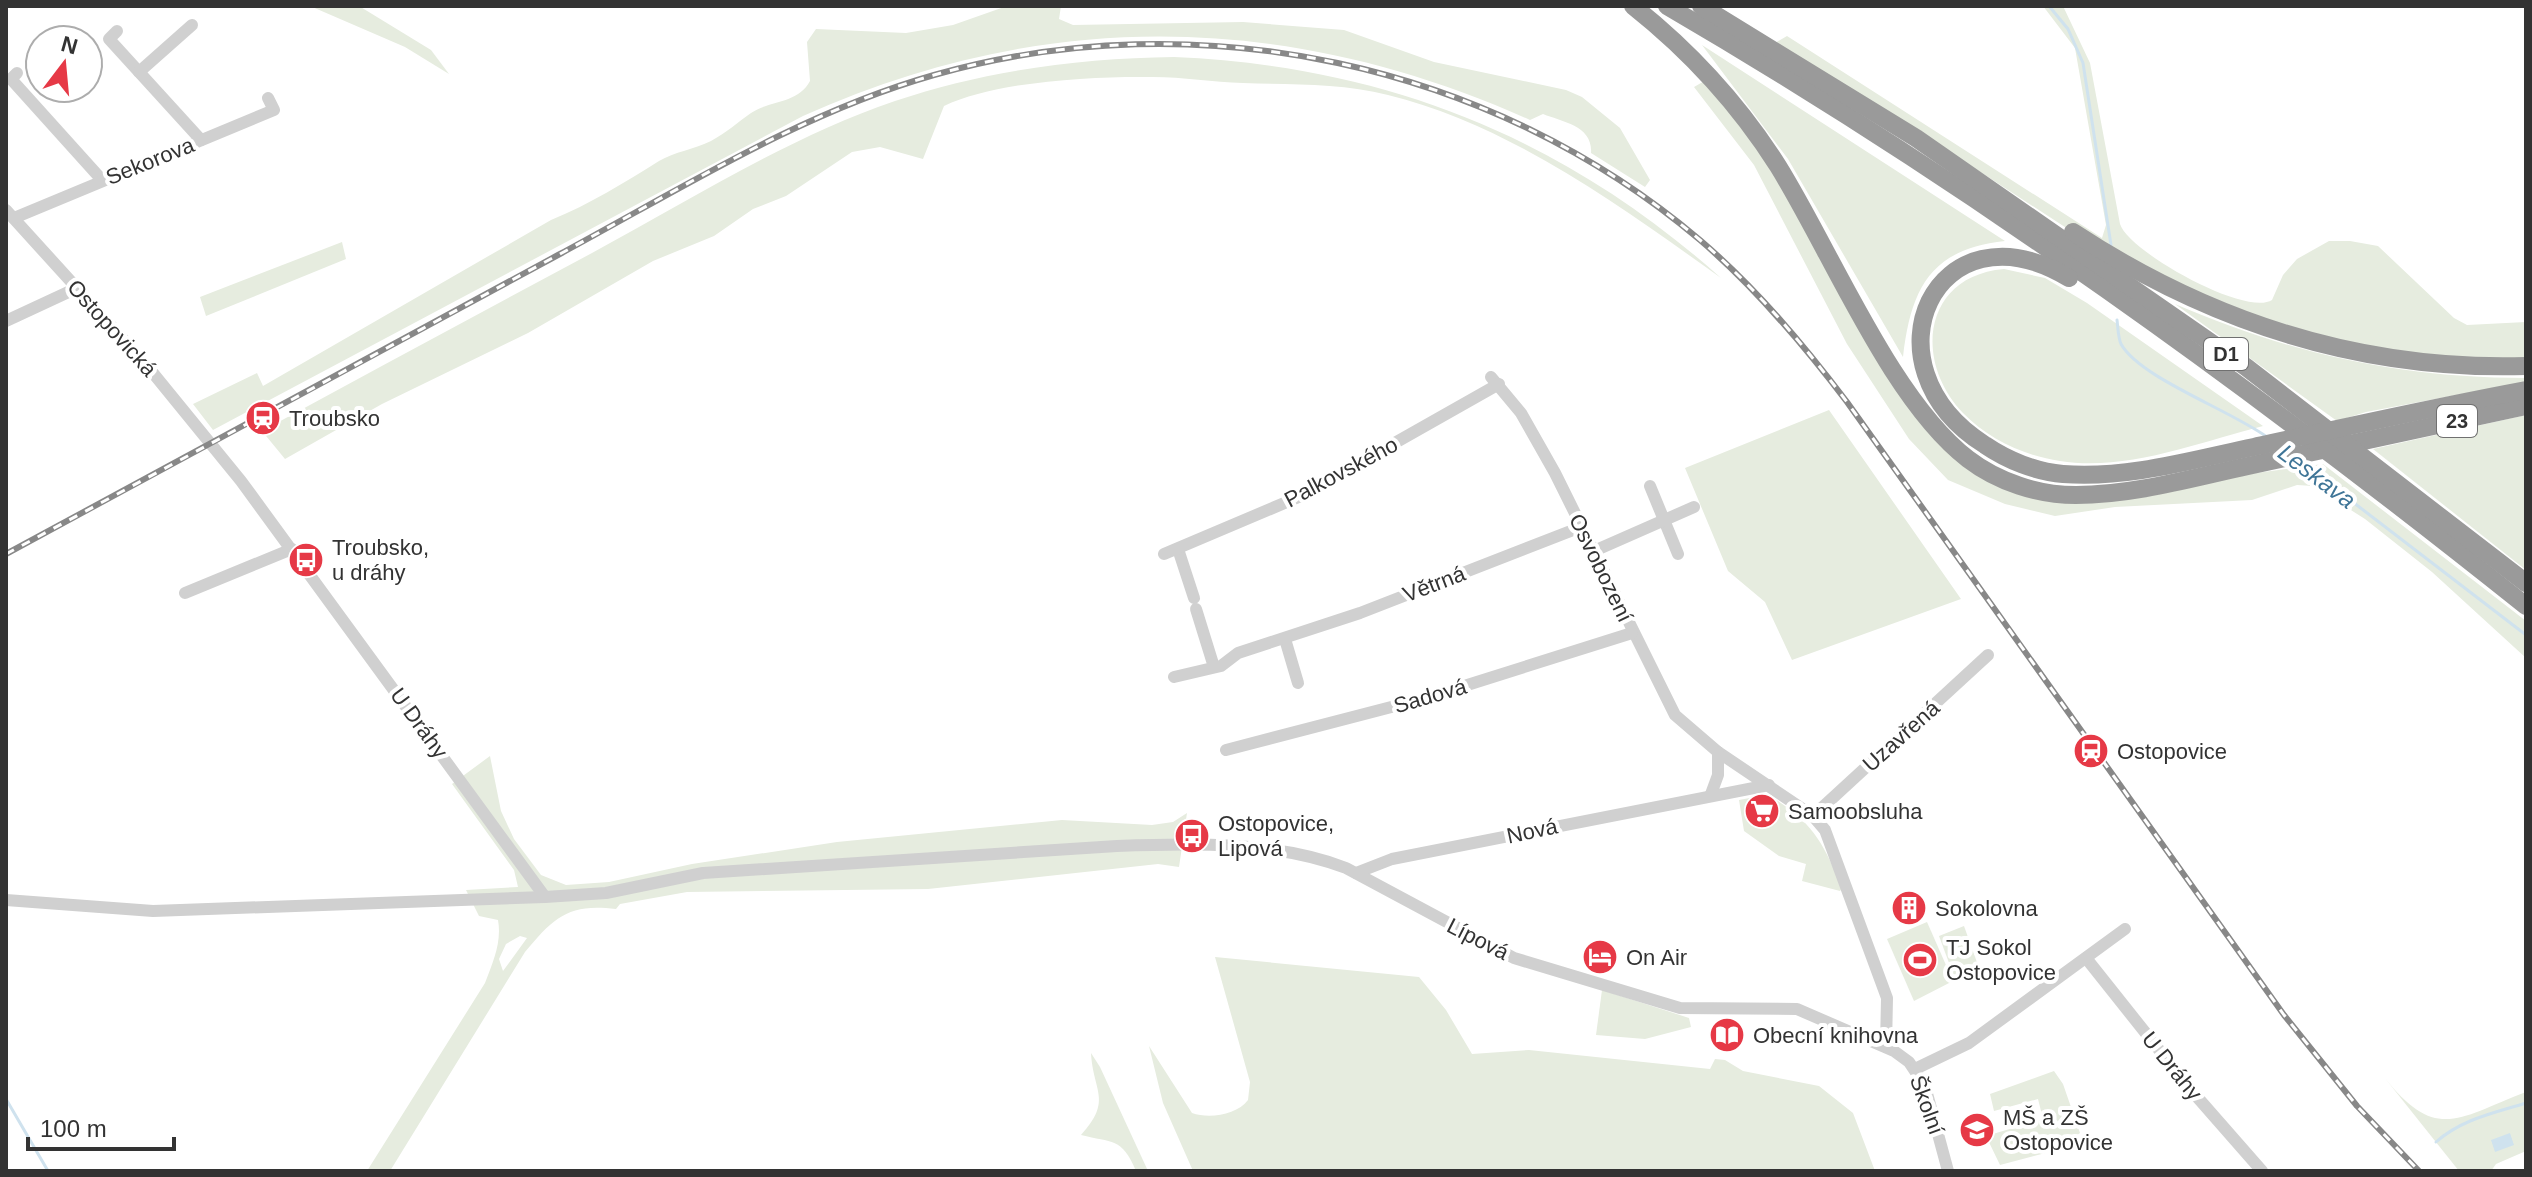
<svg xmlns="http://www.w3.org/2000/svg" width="2532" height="1177" font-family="Arial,sans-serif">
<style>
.green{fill:#e6ecdf;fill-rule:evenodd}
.water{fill:#cfe2ee}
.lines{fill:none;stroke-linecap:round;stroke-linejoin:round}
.stream{stroke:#cfe2ee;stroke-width:3}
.minor{stroke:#d0d0d0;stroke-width:12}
.highway{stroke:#9a9a9a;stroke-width:18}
.rail-casing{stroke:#888;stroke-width:6}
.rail{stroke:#fff;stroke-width:3;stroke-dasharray:9;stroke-linecap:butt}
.labels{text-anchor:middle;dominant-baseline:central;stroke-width:8;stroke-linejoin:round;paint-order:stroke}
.shield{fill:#fff;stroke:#707070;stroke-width:2}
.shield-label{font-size:20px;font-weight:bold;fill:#333}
.street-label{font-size:22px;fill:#333;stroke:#fff}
.poi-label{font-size:22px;fill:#333;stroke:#fff;text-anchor:start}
.water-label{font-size:24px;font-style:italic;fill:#3f7597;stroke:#fff}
</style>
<rect width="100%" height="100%" fill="#fff"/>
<!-- green -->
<g class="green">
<polygon points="310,6 359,6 431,50 449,74 405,47"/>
<path d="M1007 6H1061L1059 19 1073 25 1243 22 1344 30 1434 62 1566 90 1582 97 1620 128 1650 180 1645 187 1591 153C1593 126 1563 122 1543 114L1530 120C1289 12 1045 7 803 116L213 430 193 404 257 373 263 386 551 220C590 204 624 183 659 161 674 152 695 149 711 141 726 133 738 122 751 113 770 100 798 104 810 81L807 42 816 29 906 33 953 25Z"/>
<path d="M2043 6H2063L2090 63 2120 224C2129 252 2246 317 2272 300L2283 275 2297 259 2329 241H2350L2378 246 2454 318 2467 325 2526 322V361L2423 359 2260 323 2097 248 1982 173 1768 47 1787 36 2102 238 2106 225 2075 48Z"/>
<path d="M1702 45 2005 241C1930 249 1911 289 1903 357L1788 159Z"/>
<path d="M1174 57C1385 66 1563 137 1721 278 1620 206 1510 125 1388 95 1341 83 1291 85 1243 83 1213 82 1183 77 1153 77 1095 76 996 81 944 106L923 159 880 147 852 152 786 196 753 209 714 236 653 261 528 333 382 404 285 459 262 431C372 371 482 312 592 253 690 200 789 137 895 101 985 71 1079 58 1174 57Z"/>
<polygon points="1713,76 1894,370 1947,439 2028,488 2144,488 2323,464 2526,621 2526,658 2432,572 2365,519 2313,486 2297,485 2252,500 2115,507 2055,516 2005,504 1948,480 1909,439 1847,344 1754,165 1694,87"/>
<polygon points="342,242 346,259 206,316 200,297"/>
<path d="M2004 269 2045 278 2087 303 2263 426C2200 442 2125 472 2060 461 2025 456 1988 439 1963 413 1913 361 1923 276 2004 269Z"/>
<path d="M2175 304C2292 354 2399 378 2526 378V382L2366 412 2337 421Z"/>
<polygon points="1829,410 1961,599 1792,660 1765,602 1728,571 1685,468"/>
<polygon points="2526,415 2526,570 2373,449"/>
<path d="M490 756 501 811 514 839 541 875 566 885 609 882 692 864 837 842 1062 820 1152 825 1173 822 1187 813 1179 867 1158 864 928 889 687 892 620 904 616 909C569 903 554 917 525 952L390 1171H367L485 983C493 962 502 942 498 920L479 916 466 890 518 887 514 870 452 784ZM520 936 527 938 503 971 499 959 506 944Z"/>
<path d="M1755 797 1758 807 1775 799C1815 825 1824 845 1842 888L1840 891 1802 881 1806 864 1779 856 1744 831 1739 800Z"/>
<polygon points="1927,922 1953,981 1914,1001 1887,939"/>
<polygon points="1964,926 1979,968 1955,979 1939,936"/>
<path d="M1215 957 1419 977 1446 1010 1472 1054 1529 1050 1710 1069 1715 1059 1725 1060 1743 1071 1819 1086 1853 1113 1875 1171H1193L1163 1103 1149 1046 1192 1113C1209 1119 1237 1115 1248 1100L1250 1082Z"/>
<polygon points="1602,990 1689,1018 1691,1027 1645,1039 1596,1035"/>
<path d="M1091 1053 1100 1067 1148 1171H1136C1122 1137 1112 1143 1081 1135 1113 1100 1093 1092 1091 1053Z"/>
<polygon points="2054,1071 2063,1084 2080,1133 2057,1150 2000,1165 1986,1136 2043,1119 2038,1099 1994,1111 1990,1094"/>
<path d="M2384 1077C2436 1143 2458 1118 2526 1092V1151L2496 1164 2491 1171H2459Z"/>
</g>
<!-- water -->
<polygon class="water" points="2510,1133 2514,1145 2495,1152 2491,1140"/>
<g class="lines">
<!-- stream -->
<g class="stream">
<polyline points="2049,6 2068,29 2083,63 2111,245"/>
<path d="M2117 320C2118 328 2118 337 2121 344 2140 378 2230 410 2267 437"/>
<polyline points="2302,463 2526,635"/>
<polyline points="6,1099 48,1171"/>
<path d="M2436 1142C2462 1119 2494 1113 2526 1103"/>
</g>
<!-- minor -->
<g class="minor">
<polyline points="117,31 109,39 201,140"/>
<polyline points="139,72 192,25"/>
<polyline points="17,73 11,79 102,180"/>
<polyline points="6,210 144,362 241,481 545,897"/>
<polyline points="14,218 274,110 268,98"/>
<polyline points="6,321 77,288"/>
<polyline points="1491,377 1521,413 1555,473 1675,715 1718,752 1813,816 1825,830 1887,998 1886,1047"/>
<polyline points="1650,486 1678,554"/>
<polyline points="1178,549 1194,598"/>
<polyline points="1594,551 1694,507"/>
<polyline points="1164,554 1301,496 1499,384"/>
<polyline points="185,593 292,549"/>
<polyline points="1196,609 1214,667"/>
<polyline points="1285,639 1298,683"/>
<polyline points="1174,677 1221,666 1238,653 1360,613 1581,527"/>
<polyline points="1226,750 1426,698 1632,633"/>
<polyline points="1711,794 1718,775 1718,752"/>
<polyline points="1813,816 1988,655"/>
<polyline points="1356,873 1392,859 1769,785"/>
<path d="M6 900 153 911 545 897 606 893 703 873 1117 846C1191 843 1276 841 1346 868L1514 958 1680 1008 1797 1009 1894 1051 1909 1062 1925 1086 1948 1171"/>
<polyline points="2086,958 2191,1090 2262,1171"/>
<polyline points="1915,1069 1969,1043 2125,929"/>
</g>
<!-- highway -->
<g class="highway">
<path d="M1633 6C1691 52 1738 103 1778 166 1831 251 1891 400 1968 459 1998 482 2038 495 2076 495 2134 495 2192 478 2248 466 2341 446 2433 426 2526 406"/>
<path d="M1667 6C1969 182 2253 388 2526 606"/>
<polyline points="1701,6 1916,138 2246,367 2526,583"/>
<path d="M2073 232C2210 322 2361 371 2526 366"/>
<path d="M2069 278C1936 198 1858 365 1985 445 2007 460 2036 472 2063 474 2127 479 2192 460 2254 447 2345 427 2435 407 2526 390"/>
</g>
<defs>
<path id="rail" d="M6 554C190 455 374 355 558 255 679 190 800 113 934 75 1198 0 1491 63 1700 240 1756 288 1803 344 1847 402L2284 1015 2357 1106 2419 1171"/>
</defs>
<!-- rail casing -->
<use href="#rail" class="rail-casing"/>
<!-- rail -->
<use href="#rail" class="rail"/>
</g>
<!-- icons -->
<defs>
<symbol id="station-disc" viewBox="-11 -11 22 22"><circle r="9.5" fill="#e63946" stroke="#fff"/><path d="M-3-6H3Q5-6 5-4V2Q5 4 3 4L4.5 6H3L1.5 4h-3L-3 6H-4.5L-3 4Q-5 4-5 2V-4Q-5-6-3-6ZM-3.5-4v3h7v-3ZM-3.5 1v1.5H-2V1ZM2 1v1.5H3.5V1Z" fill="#fff"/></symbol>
<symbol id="bus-disc" viewBox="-11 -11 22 22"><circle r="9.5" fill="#e63946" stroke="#fff"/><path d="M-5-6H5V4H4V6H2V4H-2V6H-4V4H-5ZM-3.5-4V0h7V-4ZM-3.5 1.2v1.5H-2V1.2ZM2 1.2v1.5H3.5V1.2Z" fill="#fff"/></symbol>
<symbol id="supermarket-disc" viewBox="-11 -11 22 22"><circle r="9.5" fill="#e63946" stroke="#fff"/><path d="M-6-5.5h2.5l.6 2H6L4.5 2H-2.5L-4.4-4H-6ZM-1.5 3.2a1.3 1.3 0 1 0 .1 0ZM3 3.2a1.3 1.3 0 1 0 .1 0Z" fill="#fff"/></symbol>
<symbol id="building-disc" viewBox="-11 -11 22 22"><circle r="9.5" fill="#e63946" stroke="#fff"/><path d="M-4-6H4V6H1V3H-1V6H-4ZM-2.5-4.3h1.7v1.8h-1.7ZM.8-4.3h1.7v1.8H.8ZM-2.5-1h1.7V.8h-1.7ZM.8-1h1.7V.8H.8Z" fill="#fff"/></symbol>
<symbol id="hotel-disc" viewBox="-11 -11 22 22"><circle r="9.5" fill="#e63946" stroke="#fff"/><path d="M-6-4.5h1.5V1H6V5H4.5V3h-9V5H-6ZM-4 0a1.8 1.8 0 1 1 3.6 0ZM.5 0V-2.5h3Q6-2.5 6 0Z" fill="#fff"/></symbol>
<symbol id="stadium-disc" viewBox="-11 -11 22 22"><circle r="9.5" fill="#e63946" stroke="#fff"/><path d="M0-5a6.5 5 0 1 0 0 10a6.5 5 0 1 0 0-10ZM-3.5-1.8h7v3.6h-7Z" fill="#fff"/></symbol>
<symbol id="library-disc" viewBox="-11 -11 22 22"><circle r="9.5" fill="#e63946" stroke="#fff"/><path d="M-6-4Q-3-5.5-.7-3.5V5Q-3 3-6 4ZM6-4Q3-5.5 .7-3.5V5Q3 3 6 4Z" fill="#fff"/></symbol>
<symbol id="school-disc" viewBox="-11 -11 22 22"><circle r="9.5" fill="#e63946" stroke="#fff"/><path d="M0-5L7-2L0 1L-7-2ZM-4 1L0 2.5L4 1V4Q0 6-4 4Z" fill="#fff"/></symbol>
</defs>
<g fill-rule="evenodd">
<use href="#station-disc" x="243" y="398" width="40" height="40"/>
<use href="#bus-disc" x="286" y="540" width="40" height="40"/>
<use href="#station-disc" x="2071" y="731" width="40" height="40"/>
<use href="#supermarket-disc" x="1742" y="791" width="40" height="40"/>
<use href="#bus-disc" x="1172" y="816" width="40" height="40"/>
<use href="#building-disc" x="1889" y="888" width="40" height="40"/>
<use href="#hotel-disc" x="1580" y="937" width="40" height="40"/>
<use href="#stadium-disc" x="1900" y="940" width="40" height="40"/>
<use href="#library-disc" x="1707" y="1015" width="40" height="40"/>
<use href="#school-disc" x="1957" y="1110" width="40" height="40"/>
</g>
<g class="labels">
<!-- shield labels -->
<g class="shield">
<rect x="2204" y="338" width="44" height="32" rx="6"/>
<rect x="2437" y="405" width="40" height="32" rx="6"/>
</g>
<g class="shield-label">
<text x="2226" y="354">D1</text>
<text x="2457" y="421">23</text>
</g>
<!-- street labels -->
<g class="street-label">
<text transform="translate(150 161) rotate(-22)">Sekorova</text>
<text transform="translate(112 328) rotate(48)">Ostopovická</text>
<text transform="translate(1341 472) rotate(-28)">Palkovského</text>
<text transform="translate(1601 568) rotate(64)">Osvobození</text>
<text transform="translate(1434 584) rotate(-21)">Větrná</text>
<text transform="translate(1430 696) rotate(-16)">Sadová</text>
<text transform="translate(419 723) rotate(54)">U Dráhy</text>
<text transform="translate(1901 736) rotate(-42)">Uzavřená</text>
<text transform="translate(1532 831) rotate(-12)">Nová</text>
<text transform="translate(1478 939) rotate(27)">Lípová</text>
<text transform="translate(2172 1066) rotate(51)">U Dráhy</text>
<text transform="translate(1927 1105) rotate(70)">Školní</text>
</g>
<!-- poi labels -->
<g class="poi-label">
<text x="289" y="418">Troubsko</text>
<text x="332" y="547">Troubsko,<tspan x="332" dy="25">u dráhy</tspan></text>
<text x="2117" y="751">Ostopovice</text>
<text x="1788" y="811">Samoobsluha</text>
<text x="1218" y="823">Ostopovice,<tspan x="1218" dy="25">Lipová</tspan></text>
<text x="1935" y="908">Sokolovna</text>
<text x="1946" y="947">TJ Sokol<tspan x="1946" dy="25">Ostopovice</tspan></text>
<text x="1626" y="957">On Air</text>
<text x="1753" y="1035">Obecní knihovna</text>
<text x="2003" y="1117">MŠ a ZŠ<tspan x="2003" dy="25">Ostopovice</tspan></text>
</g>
<!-- water labels -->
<g class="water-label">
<text transform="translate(2317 476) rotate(37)">Leskava</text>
</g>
</g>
<!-- border -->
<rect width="2532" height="1177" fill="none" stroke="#333333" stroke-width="16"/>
<!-- north arrow -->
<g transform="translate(64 64) rotate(16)"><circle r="38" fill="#ffffff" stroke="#adadad" stroke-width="2"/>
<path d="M0-6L14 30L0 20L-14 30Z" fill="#e63946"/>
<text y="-12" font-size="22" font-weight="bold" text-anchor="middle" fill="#333333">N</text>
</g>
<!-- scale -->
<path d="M28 1137v12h146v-12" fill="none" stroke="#333333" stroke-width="4"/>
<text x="40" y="1137" font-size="24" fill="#333333" stroke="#ffffff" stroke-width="6" paint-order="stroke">100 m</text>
</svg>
